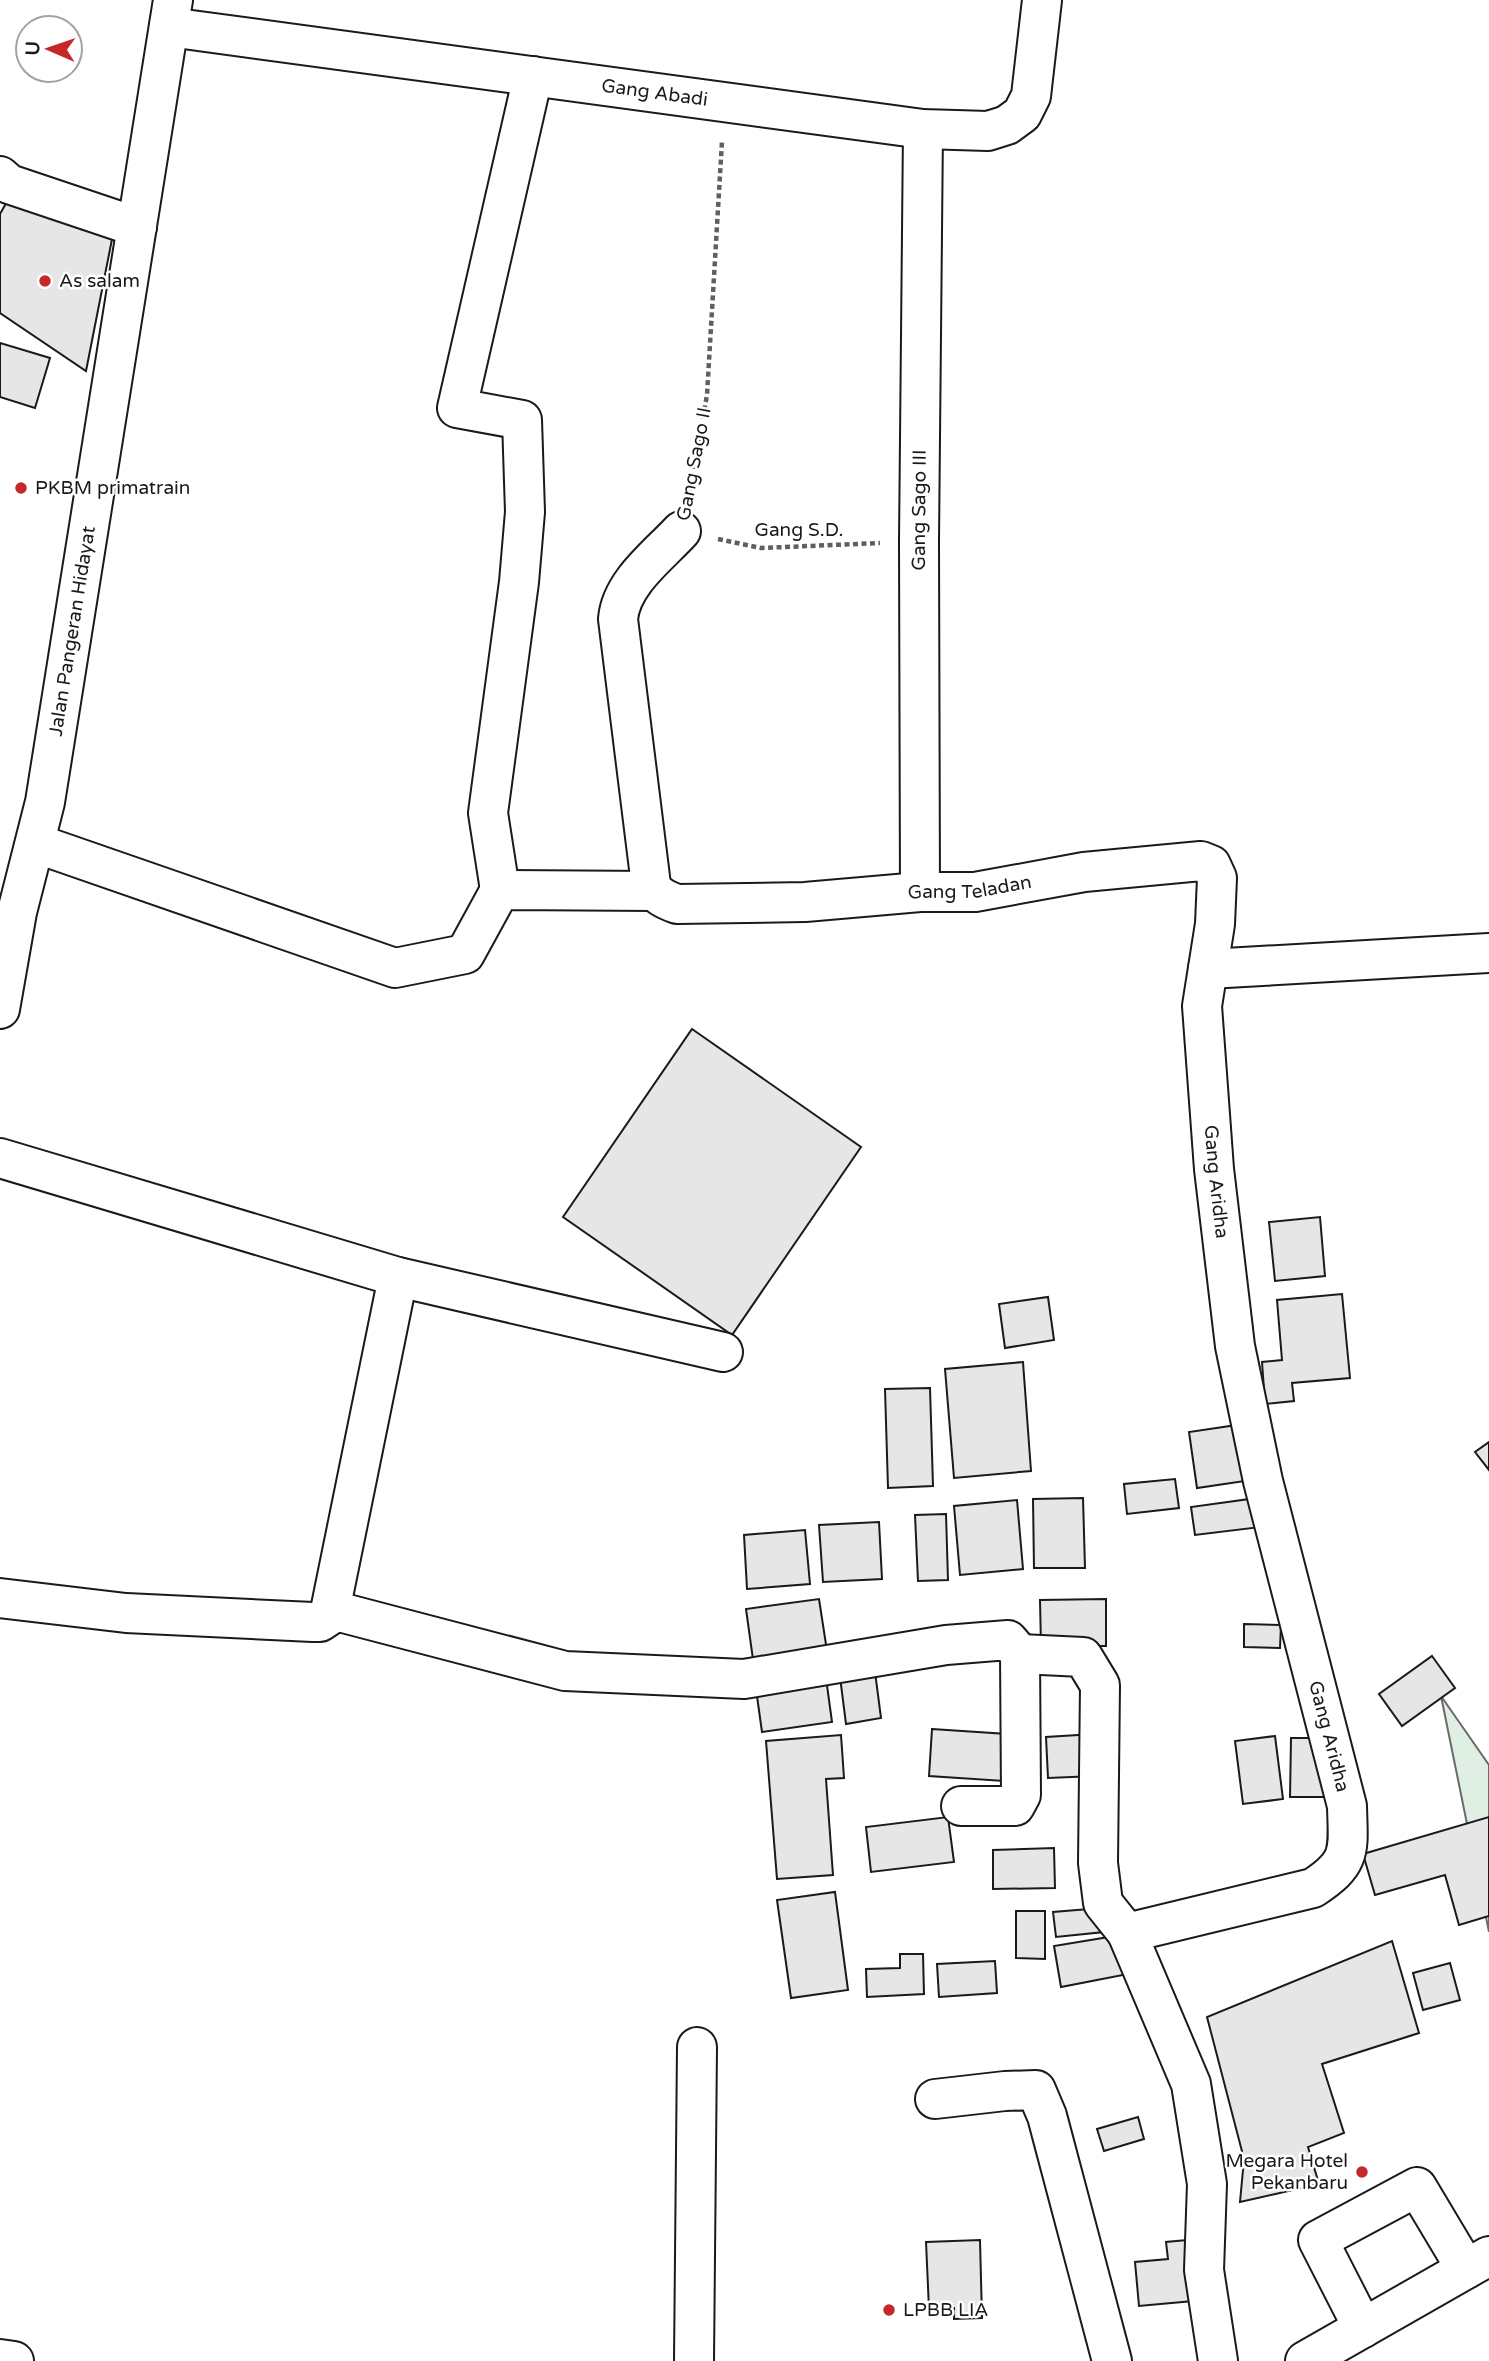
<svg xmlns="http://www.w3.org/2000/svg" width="1489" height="2361" font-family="'Varela Round',sans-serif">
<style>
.green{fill:#e0efe3;stroke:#6a6a6a;stroke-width:2}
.building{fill:#e6e6e6;stroke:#1a1a1a;stroke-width:2}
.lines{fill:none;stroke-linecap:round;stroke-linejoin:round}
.minor-casing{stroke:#1a1a1a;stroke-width:42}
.major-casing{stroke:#1a1a1a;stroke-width:42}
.path{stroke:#5f5f5f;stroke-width:4.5;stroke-dasharray:5 3.5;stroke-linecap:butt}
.minor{stroke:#fff;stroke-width:38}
.major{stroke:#fff;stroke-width:38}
.poi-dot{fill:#c62828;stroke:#fff;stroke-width:2.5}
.labels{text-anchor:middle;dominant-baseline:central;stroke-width:5;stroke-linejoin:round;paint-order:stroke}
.street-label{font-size:19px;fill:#1a1a1a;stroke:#fff}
.poi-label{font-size:19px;fill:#1a1a1a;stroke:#fff;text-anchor:start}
</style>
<rect width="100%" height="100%" fill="#fff"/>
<!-- green -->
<polygon class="green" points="1441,1696 1489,1765 1489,1932"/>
<!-- building -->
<g class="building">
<polygon points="9,198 114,229 86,371 0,313 0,214"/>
<polygon points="0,343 50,358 35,408 0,397"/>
<polygon points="692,1029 861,1147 732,1335 563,1217"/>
<polygon points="1320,1217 1325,1276 1275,1281 1269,1222"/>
<polygon points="1342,1294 1350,1378 1292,1383 1294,1401 1265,1404 1262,1362 1282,1360 1277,1300"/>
<polygon points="1048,1297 1054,1340 1005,1348 999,1304"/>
<polygon points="1023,1362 1031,1471 954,1478 945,1369"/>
<polygon points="930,1388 933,1486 888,1488 885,1389"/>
<polygon points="1237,1425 1245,1481 1197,1488 1189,1432"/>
<polygon points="1489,1442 1489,1470 1475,1452"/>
<polygon points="1175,1479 1179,1508 1127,1514 1124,1484"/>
<polygon points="1083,1498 1085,1568 1034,1568 1033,1499"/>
<polygon points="1257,1498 1261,1527 1195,1535 1191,1507"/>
<polygon points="1017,1500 1023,1569 960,1575 954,1506"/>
<polygon points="946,1514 948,1580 918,1581 915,1515"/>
<polygon points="879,1522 882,1579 823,1582 819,1525"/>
<polygon points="805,1530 810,1584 747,1589 744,1535"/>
<polygon points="819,1599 829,1664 755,1674 746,1609"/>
<polygon points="1106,1599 1106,1646 1041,1646 1040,1600"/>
<polygon points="1244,1624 1281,1625 1280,1648 1244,1647"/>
<polygon points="1432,1656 1455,1688 1402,1726 1379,1694"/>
<polygon points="874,1664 881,1718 846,1724 839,1669"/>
<polygon points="826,1678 832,1722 762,1732 756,1689"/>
<polygon points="932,1729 1007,1734 1004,1781 929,1776"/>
<polygon points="1094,1734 1096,1776 1048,1778 1046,1737"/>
<polygon points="841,1735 844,1778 826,1779 833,1875 777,1879 766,1741"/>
<polygon points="1275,1736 1283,1799 1243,1804 1235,1741"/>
<polygon points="1291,1738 1326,1738 1325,1797 1290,1797"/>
<polygon points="948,1817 954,1862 871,1872 866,1827"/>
<polygon points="1489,1817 1489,1916 1459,1925 1445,1875 1375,1895 1363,1854"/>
<polygon points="1054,1848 1055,1888 993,1889 993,1850"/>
<polygon points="835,1892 848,1990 791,1998 777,1900"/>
<polygon points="1101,1908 1104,1932 1056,1937 1053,1912"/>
<polygon points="1016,1911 1045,1911 1045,1959 1016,1958"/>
<polygon points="1121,1935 1128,1974 1061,1987 1054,1946"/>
<polygon points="1392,1941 1419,2033 1322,2064 1344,2133 1308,2147 1319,2184 1240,2202 1244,2159 1207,2017"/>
<polygon points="900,1954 923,1954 924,1994 867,1997 866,1969 900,1968"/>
<polygon points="995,1961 997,1993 939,1997 937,1964"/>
<polygon points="1450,1963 1460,2000 1423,2010 1413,1973"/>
<polygon points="1138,2117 1144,2139 1104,2151 1097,2129"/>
<polygon points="1198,2239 1204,2300 1139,2306 1135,2262 1168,2259 1166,2242"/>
<polygon points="980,2240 982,2318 954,2319 954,2308 929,2309 926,2242"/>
</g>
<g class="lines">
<defs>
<g id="minor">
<path id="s1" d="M169 27 923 129 988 131 1007 125 1022 114 1031 96 1042 0"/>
<polyline points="0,176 9,184 137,227"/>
<path id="s2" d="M681 531C658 556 621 583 618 619L651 885C655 895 666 900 677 904L805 902 920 892H975L1084 872 1201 861 1211 865 1217 878 1215 924 1202 1006 1214 1169 1235 1346 1263 1481 1347 1806C1348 1850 1353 1862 1313 1888L1127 1933 1191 2084 1207 2184 1204 2270 1218 2361"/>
<polyline points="35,843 395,968 465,954 500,890 654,891"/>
<polyline points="500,890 488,813 519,582 525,512 522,420 457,408 533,76"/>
<path id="s3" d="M920 892 919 541 923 129"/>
<polyline points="1208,969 1489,953"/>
<polyline points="0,1158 398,1277 723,1352"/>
<polyline points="0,1598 126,1613 313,1622 320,1622 329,1616 398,1277"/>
<polyline points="332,1610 565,1671 744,1679 946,1645 1008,1640 1020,1654 1021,1795 1015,1806 961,1806"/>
<polyline points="1020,1654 1083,1657 1100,1685 1098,1863 1103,1903 1127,1933"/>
<polyline points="935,2099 1005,2091 1036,2090 1047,2116 1112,2361"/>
<polyline points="1363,2328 1318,2240 1417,2187 1466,2269"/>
<polyline points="694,2361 697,2047"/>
</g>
<g id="major">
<path id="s4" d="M0 1009 17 912 45 802 173 0"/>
<polyline points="0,2359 14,2361"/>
<polyline points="1305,2361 1489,2256"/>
</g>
</defs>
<!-- minor casing -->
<use href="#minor" class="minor-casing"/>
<!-- major casing -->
<use href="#major" class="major-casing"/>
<!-- path -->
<g class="path">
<polyline points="689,494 707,395 722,141"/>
<polyline points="718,539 761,548 880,543"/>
</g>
<!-- minor -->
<use href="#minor" class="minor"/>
<!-- major -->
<use href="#major" class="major"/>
</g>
<!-- markers -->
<g class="poi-dot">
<circle cx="45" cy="281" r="7"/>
<circle cx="21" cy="488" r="7"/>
<circle cx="1362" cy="2172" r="7"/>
<circle cx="889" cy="2310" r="7"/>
</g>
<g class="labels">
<!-- street labels -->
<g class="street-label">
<text stroke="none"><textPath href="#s1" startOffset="490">Gang Abadi</textPath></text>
<text transform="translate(694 464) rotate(-79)">Gang Sago II</text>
<text stroke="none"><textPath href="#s3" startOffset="382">Gang Sago III</textPath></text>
<text x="799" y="530">Gang S.D.</text>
<text stroke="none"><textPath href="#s4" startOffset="385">Jalan Pangeran Hidayat</textPath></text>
<text stroke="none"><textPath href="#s2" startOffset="705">Gang Teladan</textPath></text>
<text stroke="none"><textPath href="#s2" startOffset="1269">Gang Aridha</textPath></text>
<text stroke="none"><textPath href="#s2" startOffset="1836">Gang Aridha</textPath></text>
</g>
<!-- poi labels -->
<g class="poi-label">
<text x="59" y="281">As salam</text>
<text x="35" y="488">PKBM primatrain</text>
<text x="1348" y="2161" text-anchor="end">Megara Hotel<tspan x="1348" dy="22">Pekanbaru</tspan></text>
<text x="903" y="2310">LPBB LIA</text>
</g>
</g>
<!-- north arrow -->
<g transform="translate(49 49) rotate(272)"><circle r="33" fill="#ffffff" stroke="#a3a3a3" stroke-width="2"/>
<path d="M0-5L12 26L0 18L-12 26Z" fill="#c62828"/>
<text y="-10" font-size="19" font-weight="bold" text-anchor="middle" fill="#1a1a1a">U</text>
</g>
</svg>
